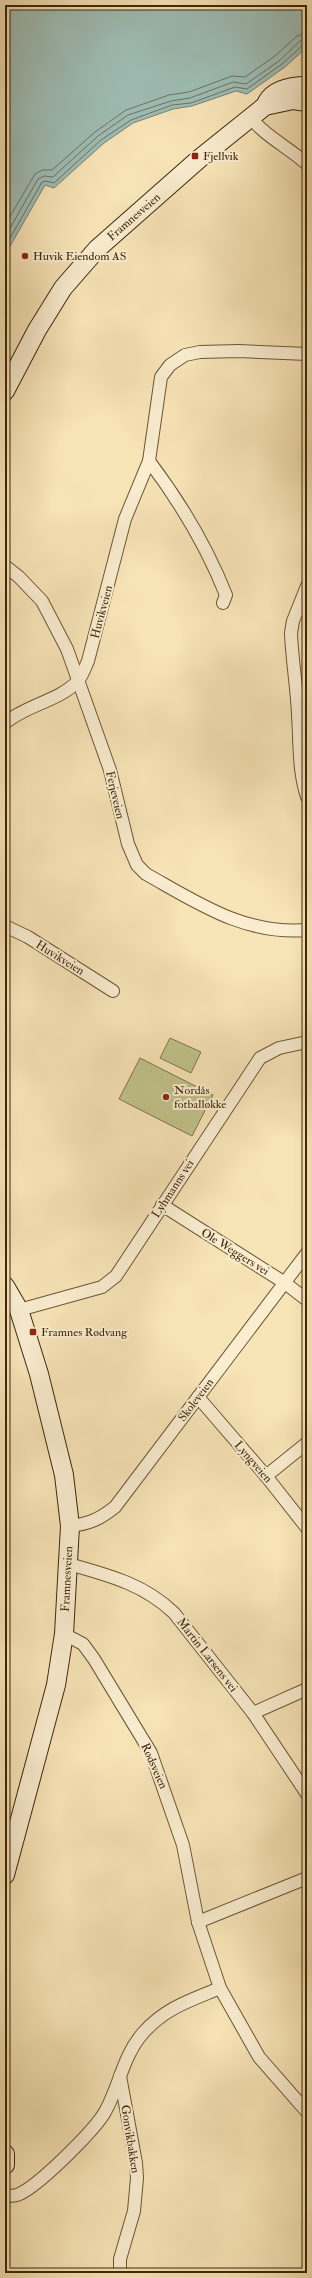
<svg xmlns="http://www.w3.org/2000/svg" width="312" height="2278" font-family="'IM FELL Double Pica',serif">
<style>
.green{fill:#c1c38c;stroke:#80754b}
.water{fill:#9ebdb5;stroke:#788171}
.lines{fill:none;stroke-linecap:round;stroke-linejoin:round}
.shore{stroke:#6e7260;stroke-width:1}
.street-casing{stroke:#6c5635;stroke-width:14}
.secondary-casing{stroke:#3e270a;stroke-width:20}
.street{stroke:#faedd0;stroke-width:12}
.secondary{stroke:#faedd0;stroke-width:18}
.poi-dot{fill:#8f2418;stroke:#faedd0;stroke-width:1.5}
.labels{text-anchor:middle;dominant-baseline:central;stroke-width:4;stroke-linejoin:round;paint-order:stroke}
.poi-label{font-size:12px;fill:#3e270a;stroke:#faedd0;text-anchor:start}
.street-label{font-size:12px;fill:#3e270a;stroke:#faedd0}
</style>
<rect width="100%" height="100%" fill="#f7e4b7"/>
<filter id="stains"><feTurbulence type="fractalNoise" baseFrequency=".005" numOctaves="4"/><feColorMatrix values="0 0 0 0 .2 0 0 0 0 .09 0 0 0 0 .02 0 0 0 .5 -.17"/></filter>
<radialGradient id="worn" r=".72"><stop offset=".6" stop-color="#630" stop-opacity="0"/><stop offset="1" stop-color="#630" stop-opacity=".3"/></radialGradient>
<!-- green -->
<g class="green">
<polygon points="170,1038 201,1052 191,1073 160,1058"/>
<polygon points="140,1058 213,1095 192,1136 119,1099"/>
</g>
<!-- water -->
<polygon class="water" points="5,5 307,5 307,47 285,67 247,94 236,91 192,106 173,109 133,123 104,143 54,188 45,185 5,255"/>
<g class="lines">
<!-- shore -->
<g class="shore">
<polyline points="5,225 35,174 42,170 52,170 95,132 126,110 169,95 189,92 232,76 245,77 275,56 297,36 307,33"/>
<polyline points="5,237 38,179 44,176 53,177 98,136 128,115 171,101 190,98 233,82 246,84 279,61 300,41 307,39"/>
<polyline points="5,247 42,182 46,181 54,183 101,140 131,120 172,105 191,103 235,87 247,89 282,64 303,45 307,44"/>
</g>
<defs>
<g id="street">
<path d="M250 117C266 137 288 147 307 164"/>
<path d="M149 461C180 502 207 547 226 595L223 603"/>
<path d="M5 566 19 577 42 601 67 649 110 770 128 844 137 865 146 874C198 903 244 935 307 930"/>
<path d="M307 586 293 621 291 633C292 660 297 688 298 715 300 743 298 769 307 797"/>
<path d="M5 723C26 705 59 701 78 681 82 676 85 668 88 661L125 519 149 461 161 377 170 365 185 355 200 352 239 351 307 354"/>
<polyline points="5,926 28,937 113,991"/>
<polyline points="162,1205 285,1283 307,1300"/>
<polyline points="19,1310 102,1287 116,1276 260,1058 279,1048 307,1042"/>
<polyline points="198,1397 266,1476 307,1528"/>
<polyline points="266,1476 307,1443"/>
<path d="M70 1526C89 1524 100 1519 115 1507L307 1253"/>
<path d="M69 1564C108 1575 144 1584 174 1613L253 1713 307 1794"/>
<polyline points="64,1634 83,1644 94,1659 151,1753 183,1845 198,1922 220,1988 259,2057 307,2112"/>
<polyline points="253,1713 307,1689"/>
<polyline points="198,1922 307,1878"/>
<path d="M5 2196C9 2196 13 2196 17 2195 37 2188 97 2128 106 2110 120 2084 123 2056 143 2033 165 2008 189 2001 220 1988"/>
<polyline points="120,2273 120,2259 134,2211 137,2178 136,2163 120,2076"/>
</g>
<g id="secondary">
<path d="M267 102C275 88 293 86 307 86"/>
<polyline points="5,391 37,330 63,288 97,249 199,159 265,106 293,100 307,102"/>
<polyline points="5,1286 19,1310 39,1374 64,1475 70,1526 64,1634 56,1685 5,1875"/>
<polyline points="5,2154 5,2165"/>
</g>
</defs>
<!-- street casing -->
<use href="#street" class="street-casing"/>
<!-- secondary casing -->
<use href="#secondary" class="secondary-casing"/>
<!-- street -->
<use href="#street" class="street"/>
<!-- secondary -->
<use href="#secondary" class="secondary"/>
</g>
<!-- markers -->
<g class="poi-dot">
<rect x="191" y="152" width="8" height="8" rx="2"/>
<circle cx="25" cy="256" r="4"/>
<circle cx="166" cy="1097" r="4"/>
<rect x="29" y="1328" width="8" height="8" rx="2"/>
</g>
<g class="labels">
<!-- poi labels -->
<g class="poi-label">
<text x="203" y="156">Fjellvik</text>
<text x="33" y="256">Huvik Eiendom AS</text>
<text x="174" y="1090">Nordås<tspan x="174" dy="14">fotballøkke</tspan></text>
<text x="41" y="1332">Framnes Rødvang</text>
</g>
<!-- street labels -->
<g class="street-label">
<text transform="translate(134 217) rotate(-41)">Framnesveien</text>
<text transform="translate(102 612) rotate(-75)">Huvikveien</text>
<text transform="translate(115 795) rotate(77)">Ferjeveien</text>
<text transform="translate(60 958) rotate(32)">Huvikveien</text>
<text transform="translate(173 1189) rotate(-57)">Lyhmanns vei</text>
<text transform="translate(235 1252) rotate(32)">Ole Weggers vei</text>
<text transform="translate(196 1400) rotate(-53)">Skoleveien</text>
<text transform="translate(253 1462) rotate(49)">Lyngveien</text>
<text transform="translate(67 1579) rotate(-87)">Framnesveien</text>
<text transform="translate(207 1655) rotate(52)">Martin Larsens vei</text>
<text transform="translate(154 1766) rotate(66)">Rødsveien</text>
<text transform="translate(130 2139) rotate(81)">Gonvikbakken</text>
</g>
</g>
<!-- margin -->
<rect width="312" height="2278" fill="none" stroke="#f7e4b7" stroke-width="20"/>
<rect x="6" y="6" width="300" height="2266" fill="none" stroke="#3e270a" stroke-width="2"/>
<rect x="10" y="10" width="292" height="2258" fill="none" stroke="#3e270a"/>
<rect width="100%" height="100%" filter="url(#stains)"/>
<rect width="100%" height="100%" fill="url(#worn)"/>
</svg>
